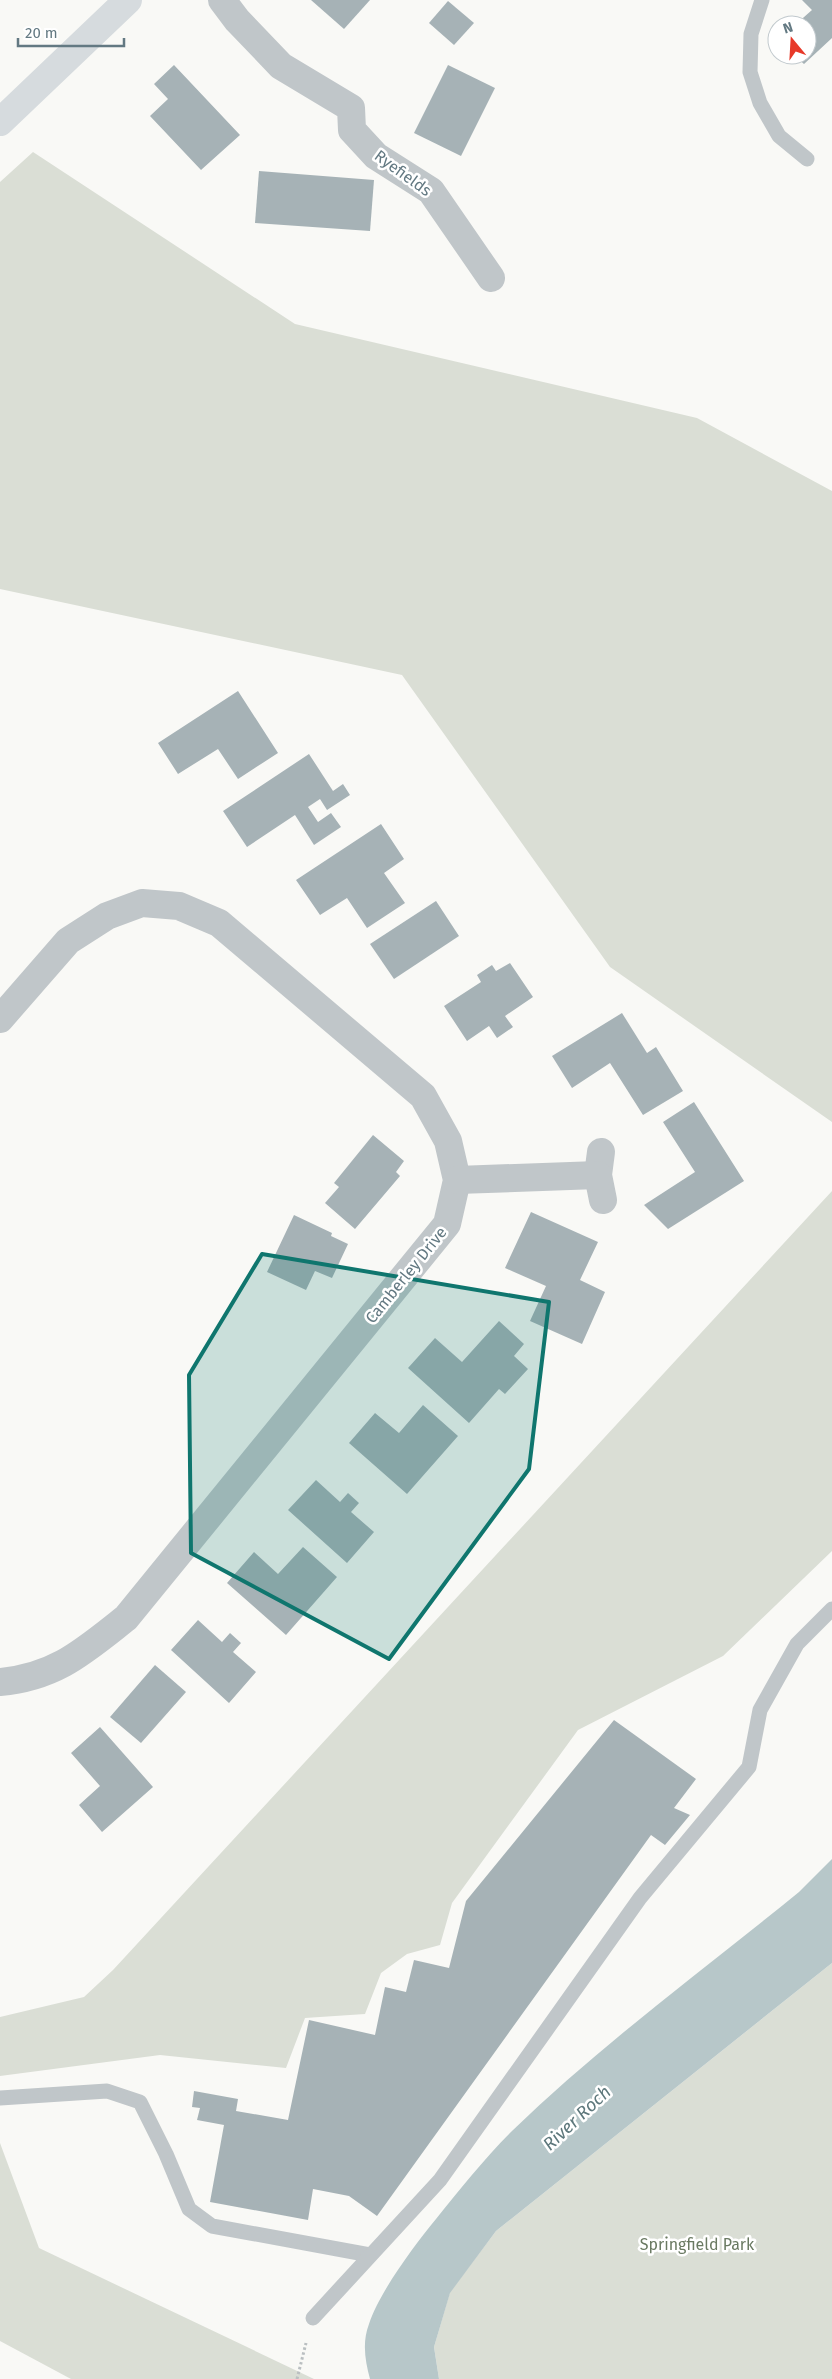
<svg xmlns="http://www.w3.org/2000/svg" width="832" height="2379" font-family="'Fira Sans',sans-serif">
<style>
.green{fill:#daded5}
.water{fill:#b7c7c9}
.building{fill:#a6b2b6}
.lines{fill:none;stroke-linecap:round;stroke-linejoin:round}
.path{stroke:#babfc1;stroke-width:3;stroke-dasharray:2.5 2.5;stroke-linecap:butt}
.lane{stroke:#c0c6c9;stroke-width:15}
.street{stroke:#c0c6c9;stroke-width:28}
.secondary{stroke:#d6dbde;stroke-width:28}
.marked{fill:#0f766e;fill-opacity:0.2;stroke:#0f766e;stroke-width:4;stroke-linejoin:round}
.labels{text-anchor:middle;dominant-baseline:central;stroke-width:5;stroke-linejoin:round;paint-order:stroke}
.street-label{font-size:16px;fill:#637982;stroke:#fff}
.park-label{font-size:16px;fill:#6a7a62;stroke:#fff}
.water-label{font-size:18px;font-style:italic;fill:#5e787c;stroke:#fff}
</style>
<rect width="100%" height="100%" fill="#f9f9f6"/>
<!-- green -->
<g class="green">
<polygon points="33,152 295,324 697,418 832,491 832,1122 610,967 402,675 0,589 0,182"/>
<polygon points="832,1191 832,1551 723,1656 578,1730 452,1903 440,1945 407,1954 381,1973 365,2014 305,2018 286,2068 160,2055 0,2076 0,2017 84,1997 113,1970"/>
<polygon points="832,1963 832,2379 439,2379 434,2347 450,2292 496,2231"/>
<polygon points="0,2143 39,2248 314,2379 71,2379 0,2341"/>
</g>
<!-- water -->
<path class="water" d="M832 1859V1963L496 2231 450 2293 434 2347 439 2379H370C365 2361 362 2342 369 2324 380 2291 414 2246 436 2219 460 2189 485 2158 512 2131 602 2044 703 1970 799 1892Z"/>
<!-- building -->
<g class="building">
<polygon points="311,0 370,0 344,29"/>
<polygon points="802,0 832,0 832,38 804,64 794,55 807,55 807,25 795,25 812,10"/>
<polygon points="448,1 474,23 454,45 429,23"/>
<polygon points="174,65 240,135 201,170 150,116 168,99 154,84"/>
<polygon points="448,65 495,88 461,156 414,133"/>
<polygon points="259,171 374,180 370,231 255,223"/>
<polygon points="238,691 278,753 238,779 218,749 178,774 158,743"/>
<polygon points="309,754 333,791 343,784 350,795 327,810 320,799 308,807 318,822 331,813 341,827 314,845 295,815 247,847 223,811"/>
<polygon points="381,824 404,859 384,873 405,903 367,928 347,898 320,915 296,880"/>
<polygon points="436,901 459,936 394,979 370,944"/>
<polygon points="510,963 533,997 505,1016 513,1027 497,1038 489,1026 467,1041 444,1006 481,982 477,975 492,965 496,971"/>
<polygon points="622,1013 647,1053 656,1047 683,1091 643,1115 610,1063 572,1088 552,1056"/>
<polygon points="694,1102 744,1181 668,1229 644,1205 695,1172 663,1122"/>
<polygon points="373,1135 404,1161 396,1172 400,1176 355,1229 325,1203 339,1187 334,1183"/>
<polygon points="531,1212 598,1242 580,1280 605,1292 582,1344 530,1321 546,1286 505,1268"/>
<polygon points="294,1215 332,1233 331,1236 348,1244 332,1278 315,1271 306,1290 267,1272"/>
<polygon points="499,1321 524,1344 514,1356 528,1369 505,1394 499,1389 469,1423 408,1368 435,1338 462,1362"/>
<polygon points="423,1405 458,1436 407,1494 349,1443 375,1413 399,1433"/>
<polygon points="316,1480 340,1502 348,1493 359,1503 351,1512 374,1532 347,1563 288,1510"/>
<polygon points="303,1547 337,1577 286,1635 227,1583 254,1552 278,1574"/>
<polygon points="198,1620 222,1642 230,1633 241,1643 233,1652 256,1672 229,1703 171,1650"/>
<polygon points="155,1665 186,1692 141,1743 110,1717"/>
<polygon points="614,1720 696,1779 674,1808 690,1815 665,1845 651,1835 377,2216 349,2196 313,2189 308,2220 210,2202 224,2125 197,2120 200,2108 192,2107 194,2091 238,2099 236,2111 288,2120 309,2020 375,2035 385,1987 406,1992 414,1960 449,1968 466,1901"/>
<polygon points="100,1727 153,1787 102,1832 79,1805 100,1786 71,1753"/>
</g>
<g class="lines">
<!-- path -->
<polyline class="path" points="297,2379 306,2343"/>
<!-- lane -->
<g class="lane">
<polyline points="762,0 751,34 750,72 760,103 779,136 807,159"/>
<polyline points="0,2098 107,2091 140,2102 166,2154 189,2209 212,2226 370,2255"/>
<polyline points="313,2318 440,2180 640,1898 749,1767 760,1710 797,1644 832,1609"/>
</g>
<!-- street -->
<g class="street">
<polyline points="222,0 237,20 281,66 351,108 352,130 376,156 431,191 491,278"/>
<path d="M0 1019 68 941 107 916 142 903 179 906 219 923 423 1096 448 1141 457 1180 447 1224 126 1618C84 1651 56 1677 0 1682"/>
<polyline points="601,1152 598,1175 603,1200"/>
<polyline points="457,1180 598,1175"/>
</g>
<!-- secondary -->
<polyline class="secondary" points="0,122 128,0"/>
</g>
<!-- marked area -->
<path class="marked" d="M262 1254 549 1302 529 1469 389 1659 191 1553 189 1375Z"/>
<g class="labels">
<!-- street labels -->
<g class="street-label">
<text transform="translate(403 173) rotate(36)">Ryefields</text>
<text transform="translate(406 1275) rotate(-51)">Camberley Drive</text>
</g>
<!-- park labels -->
<g class="park-label">
<text x="697" y="2244">Springfield Park</text>
</g>
<!-- water labels -->
<g class="water-label">
<text transform="translate(577 2118) rotate(-43)">River Roch</text>
</g>
</g>
<!-- north arrow -->
<g transform="translate(792 40) rotate(342)"><circle r="24" fill="#ffffff" stroke="#c1c9cd"/>
<path d="M0-4L9 19L0 12L-9 19Z" fill="#e73929"/>
<text y="-8" font-size="14" font-weight="bold" text-anchor="middle" fill="#637982">N</text>
</g>
<!-- scale -->
<path d="M18 38v8h106v-8" fill="none" stroke="#637982" stroke-width="2.5"/>
<text x="25" y="38" font-size="15" fill="#637982" stroke="#ffffff" stroke-width="4" paint-order="stroke">20 m</text>
</svg>
